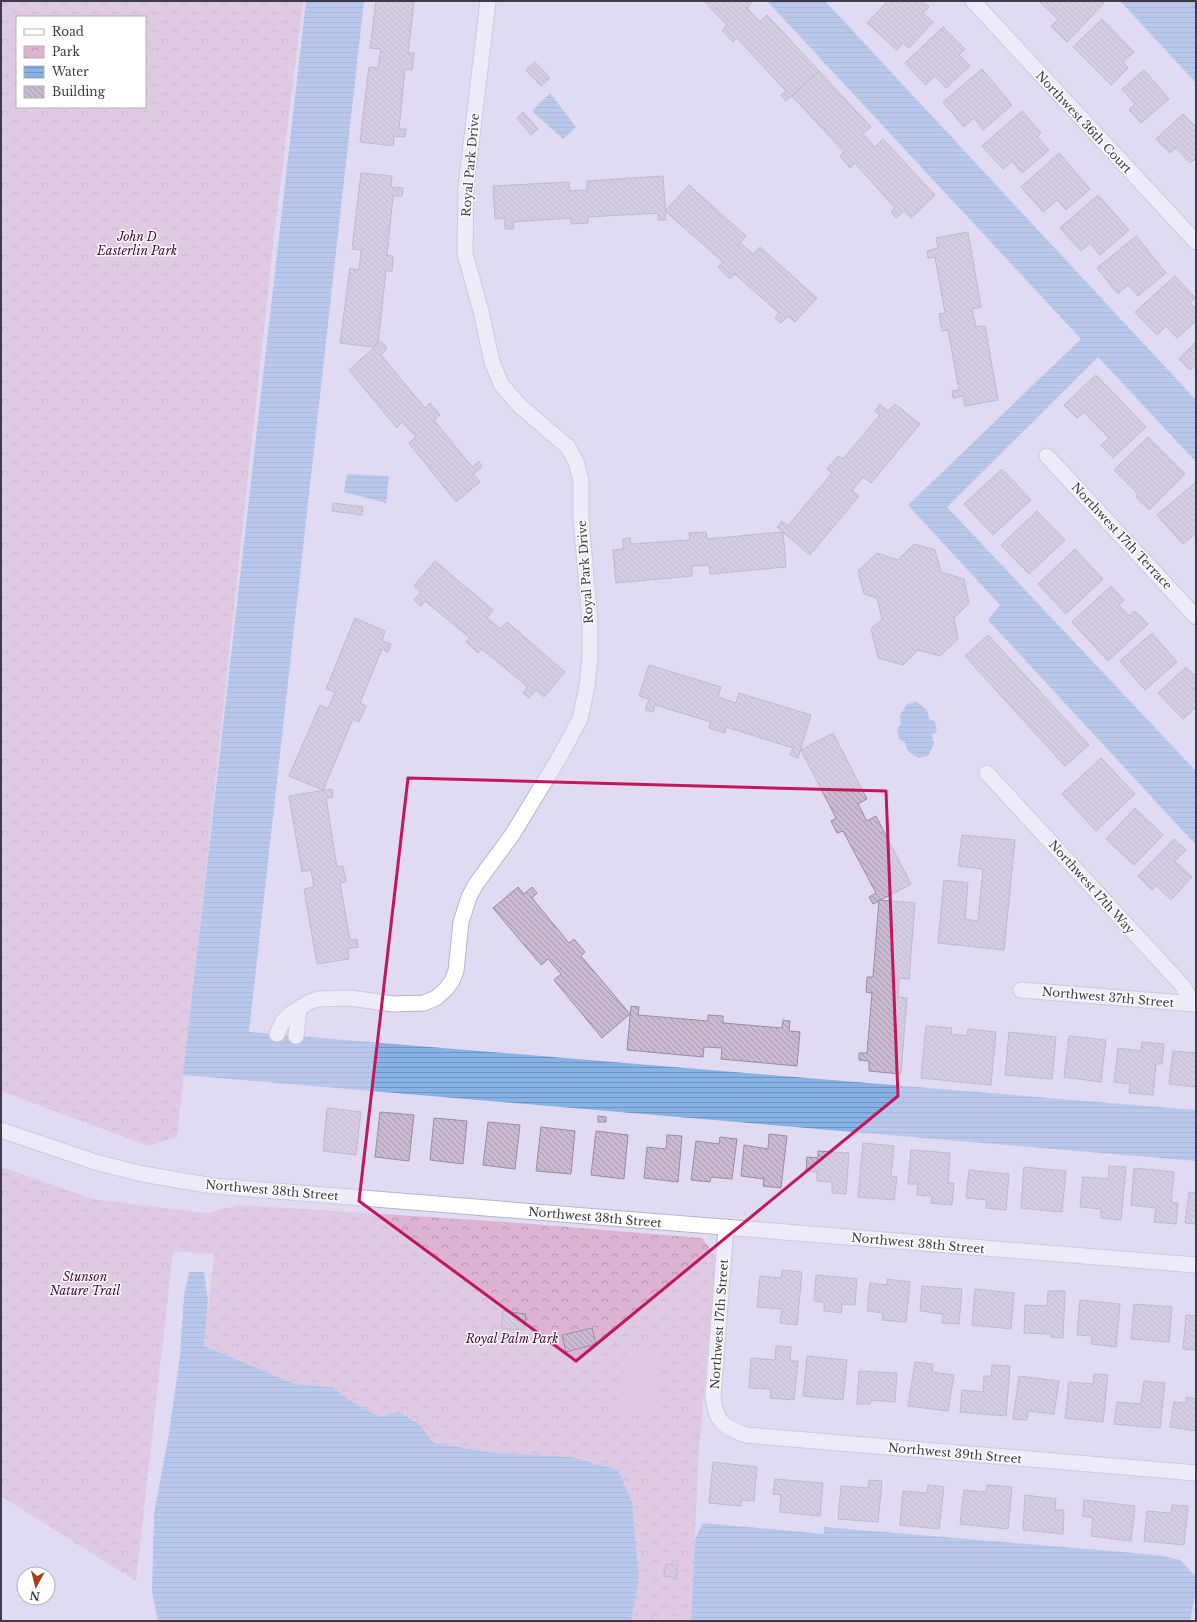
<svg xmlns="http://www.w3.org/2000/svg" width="1197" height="1622" font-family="'Libre Baskerville',serif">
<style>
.park{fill:url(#park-crowns);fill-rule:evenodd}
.pitch{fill:#deb3d1}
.water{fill:url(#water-rules)}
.building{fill:url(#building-back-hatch);stroke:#9a8ca0}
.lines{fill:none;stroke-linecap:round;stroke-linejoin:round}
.minor-casing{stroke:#b7b2c9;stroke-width:17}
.minor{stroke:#fff;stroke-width:15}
.marked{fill:none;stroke:#c2185b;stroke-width:3;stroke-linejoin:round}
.labels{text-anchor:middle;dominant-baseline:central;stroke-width:3;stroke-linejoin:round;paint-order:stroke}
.street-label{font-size:12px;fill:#3d3b45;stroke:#fff}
.park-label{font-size:12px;font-style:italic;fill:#4a043e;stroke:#fff}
</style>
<defs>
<pattern id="park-crowns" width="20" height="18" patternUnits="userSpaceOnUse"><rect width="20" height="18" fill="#deb3d1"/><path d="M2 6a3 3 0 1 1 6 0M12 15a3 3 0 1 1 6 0" fill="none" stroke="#b593ab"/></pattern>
<pattern id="water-rules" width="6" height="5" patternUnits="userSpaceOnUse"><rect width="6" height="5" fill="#87b2e6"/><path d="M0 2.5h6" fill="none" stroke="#7092bc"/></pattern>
<pattern id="building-back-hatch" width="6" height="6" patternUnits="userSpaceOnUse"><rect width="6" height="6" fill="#c9bacf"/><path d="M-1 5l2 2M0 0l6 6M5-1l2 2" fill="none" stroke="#a498aa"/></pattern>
</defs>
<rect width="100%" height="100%" fill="#e0dbf3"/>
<!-- park -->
<g class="park">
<path d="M1 1H303L273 245 177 1137 148 1146 1 1091ZM17 17H145V107H17Z"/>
<polygon points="1,1167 94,1199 206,1213 239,1205 520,1223 702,1238 716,1257 699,1449 691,1621 631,1621 639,1580 496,1453 434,1443 419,1424 380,1417 351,1401 332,1387 295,1384 204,1346 214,1254 173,1251 136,1581 1,1496"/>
</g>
<!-- pitch -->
<polygon class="pitch" points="627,1351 662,1355 656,1413 621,1409"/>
<!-- water -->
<g class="water">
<polygon points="306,1 364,1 249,1032 1196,1110 1196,1161 183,1075"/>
<polygon points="767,1 825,1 1196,400 1196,462 1098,357 947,507 1196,771 1196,845 988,620 1000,605 908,505 1081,339"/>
<polygon points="1120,1 1196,1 1196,83"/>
<polygon points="550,93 576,127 563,139 532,111"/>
<polygon points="347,474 389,476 386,503 344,492"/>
<polygon points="917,702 927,710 929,719 935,721 937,731 932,735 934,744 928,756 918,758 907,750 905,742 899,739 897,729 901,724 900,715 907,704"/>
<polygon points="189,1272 204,1272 208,1301 204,1346 295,1384 332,1387 351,1401 380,1417 398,1412 419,1424 434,1443 496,1453 570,1457 618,1470 632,1503 639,1580 631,1621 158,1621 152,1592 154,1514 169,1433 180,1355 184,1296"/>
<polygon points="703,1523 824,1534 824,1527 1158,1555 1180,1560 1196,1577 1196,1590 1190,1621 691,1621 695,1539"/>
</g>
<!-- building -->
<g class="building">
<polygon points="376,1 414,1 408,53 414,53 412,70 405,69 399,129 406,129 405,137 394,136 393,146 360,142 369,67 378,68 381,49 370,48"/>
<polygon points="704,1 753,1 747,8 760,22 767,15 819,71 786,101 781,95 786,91 737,38 733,42 722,30 727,25"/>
<polygon points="888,1 922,1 929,7 923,13 933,22 909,48 903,43 897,50 867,23"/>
<polygon points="1039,1 1102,1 1104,3 1067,42 1051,26 1058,19"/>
<polygon points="1102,19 1134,52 1123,62 1128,68 1111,85 1073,47"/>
<polygon points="943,27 965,49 959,55 970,66 946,88 935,76 926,85 905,63"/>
<polygon points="535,62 550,78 541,86 526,70"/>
<polygon points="982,69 1012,105 983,130 974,118 964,127 943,102"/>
<polygon points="1144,70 1169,99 1141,123 1129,110 1135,104 1122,89"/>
<polygon points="819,71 871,127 863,134 875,147 883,139 935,195 911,218 904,211 896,218 891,212 895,208 855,163 850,168 840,156 844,152 792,96"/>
<polygon points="1022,111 1041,133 1037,137 1049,150 1022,173 1012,161 1003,169 982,146"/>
<polygon points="523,112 538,129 531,135 517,118"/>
<polygon points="1183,114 1196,127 1196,158 1190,163 1176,148 1170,153 1156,139"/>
<polygon points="1059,153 1090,189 1066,210 1057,200 1043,212 1021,187"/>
<polygon points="361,173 392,176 391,187 403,188 402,196 393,196 387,255 393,256 392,271 386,271 378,343 372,347 340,343 350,268 359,270 361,250 352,249"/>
<polygon points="663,176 666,220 658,220 658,213 588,217 588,223 571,224 571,218 513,222 514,229 505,229 505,218 495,219 493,186 569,182 570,191 587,190 587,181"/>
<polygon points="689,185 746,236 740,243 753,254 760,247 817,298 795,322 788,316 781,323 775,318 779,313 735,274 730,279 718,267 723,262 665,211"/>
<polygon points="1098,195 1129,230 1100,255 1090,243 1081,251 1060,228"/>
<polygon points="968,232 981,307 972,309 976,327 985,326 998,400 965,406 963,396 953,398 952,391 959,390 948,330 942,331 939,314 945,313 935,257 928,258 927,251 938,248 936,238"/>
<polygon points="1136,236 1166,273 1138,296 1128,285 1118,294 1097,268"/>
<polygon points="1175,276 1195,298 1190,303 1196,309 1196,321 1177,338 1166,326 1157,335 1135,312"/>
<polygon points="381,341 387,348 381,355 425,408 430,403 440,415 434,420 472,467 479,461 482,467 473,474 480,482 456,502 409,443 416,437 402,422 397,428 349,370"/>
<polygon points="1196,342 1196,365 1190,370 1179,359"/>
<polygon points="1096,375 1146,427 1113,458 1101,445 1109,438 1084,412 1077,418 1064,405"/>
<polygon points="880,404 888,411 895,404 920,424 871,483 863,477 852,491 859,496 810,555 777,527 782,521 788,526 832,473 827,469 838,456 843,459 880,415 875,411"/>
<polygon points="1148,437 1185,474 1149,510 1136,497 1138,494 1114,470"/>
<polygon points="1002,469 1031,500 993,535 964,504"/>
<polygon points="1196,482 1196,533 1183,544 1157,515"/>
<polygon points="333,503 363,507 362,515 332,511"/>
<polygon points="1037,511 1065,540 1029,574 1001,545"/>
<polygon points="706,532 707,539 783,532 786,567 710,574 709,565 692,566 692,576 616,583 613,550 623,549 623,539 630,538 631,544 690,540 689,533"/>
<polygon points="914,544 935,550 941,572 964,579 969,603 954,618 958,639 940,656 918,650 903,665 878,658 871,629 882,619 877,598 864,594 858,571 877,553 898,560"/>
<polygon points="1075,549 1103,579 1066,614 1038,584"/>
<polygon points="435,561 493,610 487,618 501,629 507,622 565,672 544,697 536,690 529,698 523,693 528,687 482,649 478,653 466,642 470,638 425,601 421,606 414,600 421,592 414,586"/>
<polygon points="1111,586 1124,600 1119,605 1129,616 1135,611 1148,624 1108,661 1072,622"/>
<polygon points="355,618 385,631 382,641 391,644 388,652 382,649 360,703 366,706 359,722 353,719 323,790 289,776 320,705 328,709 335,692 326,689"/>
<polygon points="1152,633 1177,662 1145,690 1120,661"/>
<polygon points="988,635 1089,745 1065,766 965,656"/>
<polygon points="649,665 721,687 718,697 736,703 739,693 811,715 798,758 790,755 793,748 726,727 725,733 709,728 711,722 655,705 653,712 645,710 649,699 639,696"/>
<polygon points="1186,667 1196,677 1196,687 1193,690 1196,693 1196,707 1183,719 1158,693"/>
<polygon points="833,733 867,799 858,804 867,821 876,816 911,884 873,904 869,897 876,893 843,831 837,833 831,821 836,818 801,750"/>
<polygon points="1101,758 1135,794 1096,831 1062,794"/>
<polygon points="332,789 333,797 326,798 337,867 343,866 346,882 340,883 350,940 357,939 358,947 348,949 349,959 317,964 304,889 314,887 311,870 302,872 289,796"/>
<polygon points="1135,808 1163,835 1134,865 1106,839"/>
<polygon points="962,835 1015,840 1004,950 938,943 944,880 968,883 965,919 978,921 983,869 958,866"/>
<polygon points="1174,839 1186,850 1175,861 1192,877 1171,900 1156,885 1152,890 1138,876"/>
<polygon points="518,887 524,894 532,887 537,893 532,898 569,943 574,939 585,952 581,956 630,1014 602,1038 554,980 561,974 548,959 541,965 493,908"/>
<polygon points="879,900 915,903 909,979 899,978 898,997 907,998 901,1074 869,1071 869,1061 859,1060 859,1053 867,1053 872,993 866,992 867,977 873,977"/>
<polygon points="631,1006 639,1007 638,1015 708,1021 708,1015 723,1016 723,1023 782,1028 783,1020 790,1021 789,1031 800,1032 797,1066 721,1059 722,1048 704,1047 703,1057 627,1050"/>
<polygon points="926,1026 952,1028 951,1034 967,1036 968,1029 996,1032 991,1085 921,1078"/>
<polygon points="1009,1032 1056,1037 1052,1079 1005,1075"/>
<polygon points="1069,1036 1106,1040 1101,1082 1064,1077"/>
<polygon points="1142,1042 1164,1044 1162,1064 1156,1064 1153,1095 1129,1093 1130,1084 1114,1082 1118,1048 1141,1051"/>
<polygon points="1173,1051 1196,1053 1196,1087 1169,1084"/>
<polygon points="327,1108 361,1112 356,1155 323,1151"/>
<polygon points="380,1112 414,1115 409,1161 375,1157"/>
<polygon points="598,1116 606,1117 606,1122 598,1122"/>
<polygon points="434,1118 467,1121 463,1164 430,1160"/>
<polygon points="488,1122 520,1125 515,1169 483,1165"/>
<polygon points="541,1127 575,1131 571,1174 536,1171"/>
<polygon points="596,1131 628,1135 624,1179 591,1175"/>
<polygon points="769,1134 787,1136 781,1188 763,1186 764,1179 741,1176 744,1145 768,1149"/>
<polygon points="667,1135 682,1136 678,1182 644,1178 647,1147 666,1149"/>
<polygon points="720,1137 737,1139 732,1179 711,1177 710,1182 691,1180 696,1141 719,1144"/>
<polygon points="863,1143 894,1146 891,1176 897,1177 894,1200 858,1197"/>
<polygon points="911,1150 950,1153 948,1183 954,1183 952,1205 931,1203 932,1196 917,1195 918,1184 908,1184"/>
<polygon points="818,1151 849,1153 846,1194 832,1193 832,1182 817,1181 817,1172 806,1171 807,1157 818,1158"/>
<polygon points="1109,1166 1126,1167 1121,1220 1101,1218 1101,1209 1080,1207 1083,1177 1108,1179"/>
<polygon points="1024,1167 1066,1171 1062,1212 1021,1208"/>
<polygon points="1134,1168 1174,1172 1171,1202 1178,1203 1176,1224 1154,1222 1156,1208 1131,1205"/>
<polygon points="969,1170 1009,1174 1006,1210 986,1208 987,1200 966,1198"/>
<polygon points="1189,1192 1196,1193 1196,1224 1185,1223"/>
<polygon points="782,1270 802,1272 797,1325 780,1323 782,1309 757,1307 760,1276 781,1278"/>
<polygon points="816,1275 857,1279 855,1305 842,1304 841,1313 824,1311 824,1302 814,1301"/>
<polygon points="887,1279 910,1282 906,1322 882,1320 883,1313 867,1311 870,1283 887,1285"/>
<polygon points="922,1286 962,1289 959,1324 942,1323 943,1314 920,1311"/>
<polygon points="975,1289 1014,1293 1011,1329 972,1325"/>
<polygon points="1048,1291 1065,1291 1063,1338 1051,1337 1051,1334 1024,1333 1025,1305 1047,1306"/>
<polygon points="1080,1300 1120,1304 1116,1347 1091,1344 1092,1336 1077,1335"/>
<polygon points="1134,1304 1172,1307 1169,1342 1131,1339"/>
<polygon points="503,1311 526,1314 524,1330 501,1328"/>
<polygon points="1186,1315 1196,1316 1196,1350 1183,1349"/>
<polygon points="592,1328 596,1344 566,1352 562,1335"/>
<polygon points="776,1346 791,1347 790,1361 798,1361 794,1400 770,1398 771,1389 749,1388 751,1358 775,1360"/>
<polygon points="807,1356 847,1360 843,1400 803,1396"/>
<polygon points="915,1362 933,1364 932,1372 954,1375 948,1411 908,1406"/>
<polygon points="992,1365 1010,1366 1006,1416 960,1412 962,1390 983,1392 984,1376 991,1376"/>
<polygon points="859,1371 897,1373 895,1402 871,1400 870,1404 857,1404"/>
<polygon points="1094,1374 1108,1375 1103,1422 1065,1418 1069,1382 1093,1384"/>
<polygon points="1019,1376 1059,1381 1054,1414 1028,1411 1027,1420 1013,1419"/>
<polygon points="1144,1381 1165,1383 1160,1428 1114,1424 1117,1402 1141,1404"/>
<polygon points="1186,1397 1196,1399 1196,1431 1170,1427 1174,1402 1186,1403"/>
<polygon points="713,1462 757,1467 754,1501 741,1500 741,1506 709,1503"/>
<polygon points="775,1479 823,1483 820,1516 780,1512 781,1495 773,1494"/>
<polygon points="869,1480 882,1481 878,1522 838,1519 841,1486 868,1488"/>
<polygon points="928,1485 944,1487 939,1529 900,1525 903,1491 927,1493"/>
<polygon points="987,1485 1012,1487 1008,1529 960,1524 964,1490 986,1492"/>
<polygon points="1025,1495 1056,1499 1055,1510 1064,1510 1063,1534 1023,1530"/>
<polygon points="1084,1500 1135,1506 1131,1541 1091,1536 1093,1518 1083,1516"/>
<polygon points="1172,1505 1188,1506 1184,1545 1144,1541 1147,1511 1171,1513"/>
<polygon points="666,1564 678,1565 676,1578 664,1576"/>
</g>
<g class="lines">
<defs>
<g id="minor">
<polyline points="973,1 1196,242"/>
<polyline points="1047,456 1196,617"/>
<polyline points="987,773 1183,986 1193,1004"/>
<polyline points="1021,990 1196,1004"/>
<polyline points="277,1034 283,1021 290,1014 309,1002 318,999 350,998 393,1004 424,1003 436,998 446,989 452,981 456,971 461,922 469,897 476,884 512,835 559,758 580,719 587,686 590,657 590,621 581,519 581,480 576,462 568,447 520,406 501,384 492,362 481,311 465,254 466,187 488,1"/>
<polyline points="296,1036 299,1009"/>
<polyline points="1,1130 95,1162 143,1174 213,1186 1196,1265"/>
<path d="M726 1227 713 1396C715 1421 723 1427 746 1435L1196 1473"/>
</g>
</defs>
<!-- minor casing -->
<use href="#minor" class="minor-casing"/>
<!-- minor -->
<use href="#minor" class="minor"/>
</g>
<!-- marked area -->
<path d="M0 0H1197V1622H0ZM408 778 886 791 898 1096 576 1361 359 1201Z" fill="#e0dbf3" fill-opacity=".55" fill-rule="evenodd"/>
<path class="marked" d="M408 778 886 791 898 1096 576 1361 359 1201Z"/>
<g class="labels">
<!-- street labels -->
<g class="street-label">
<text transform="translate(1084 122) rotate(47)">Northwest 36th Court</text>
<text transform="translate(470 165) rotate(-85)">Royal Park Drive</text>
<text transform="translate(1122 536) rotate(47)">Northwest 17th Terrace</text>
<text transform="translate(585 572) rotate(-94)">Royal Park Drive</text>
<text transform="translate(1092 887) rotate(48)">Northwest 17th Way</text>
<text transform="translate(1108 997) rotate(5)">Northwest 37th Street</text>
<text transform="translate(272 1190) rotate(5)">Northwest 38th Street</text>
<text transform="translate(595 1217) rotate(5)">Northwest 38th Street</text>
<text transform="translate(918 1243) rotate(5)">Northwest 38th Street</text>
<text transform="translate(719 1324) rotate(-86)">Northwest 17th Street</text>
<text transform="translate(955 1453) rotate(5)">Northwest 39th Street</text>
</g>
<!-- park labels -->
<g class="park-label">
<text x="137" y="236">John D<tspan x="137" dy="14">Easterlin Park</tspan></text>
<text x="85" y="1276">Stunson<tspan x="85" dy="14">Nature Trail</tspan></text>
<text x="512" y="1338">Royal Palm Park</text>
</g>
</g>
<!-- border -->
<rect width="1197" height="1622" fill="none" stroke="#3d3b45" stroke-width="4"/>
<!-- legend -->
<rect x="16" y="16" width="130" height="92" fill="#ffffff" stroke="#b1b1b5"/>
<rect x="24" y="29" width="20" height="6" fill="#ffffff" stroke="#b1b1b5"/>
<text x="52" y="36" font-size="12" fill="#3d3b45">Road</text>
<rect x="24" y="46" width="20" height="12" fill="url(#park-crowns)" stroke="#b1b1b5"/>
<text x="52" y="56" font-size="12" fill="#3d3b45">Park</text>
<rect x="24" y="66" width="20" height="12" fill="url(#water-rules)" stroke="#b1b1b5"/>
<text x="52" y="76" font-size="12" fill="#3d3b45">Water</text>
<rect x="24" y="86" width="20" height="12" fill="url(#building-back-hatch)" stroke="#b1b1b5"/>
<text x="52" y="96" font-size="12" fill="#3d3b45">Building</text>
<!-- north arrow -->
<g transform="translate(36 1586) rotate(187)"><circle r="19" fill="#ffffff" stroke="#b1b1b5"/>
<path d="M0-3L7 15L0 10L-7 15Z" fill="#a64018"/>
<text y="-6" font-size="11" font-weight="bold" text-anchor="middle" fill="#3d3b45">N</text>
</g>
</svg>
